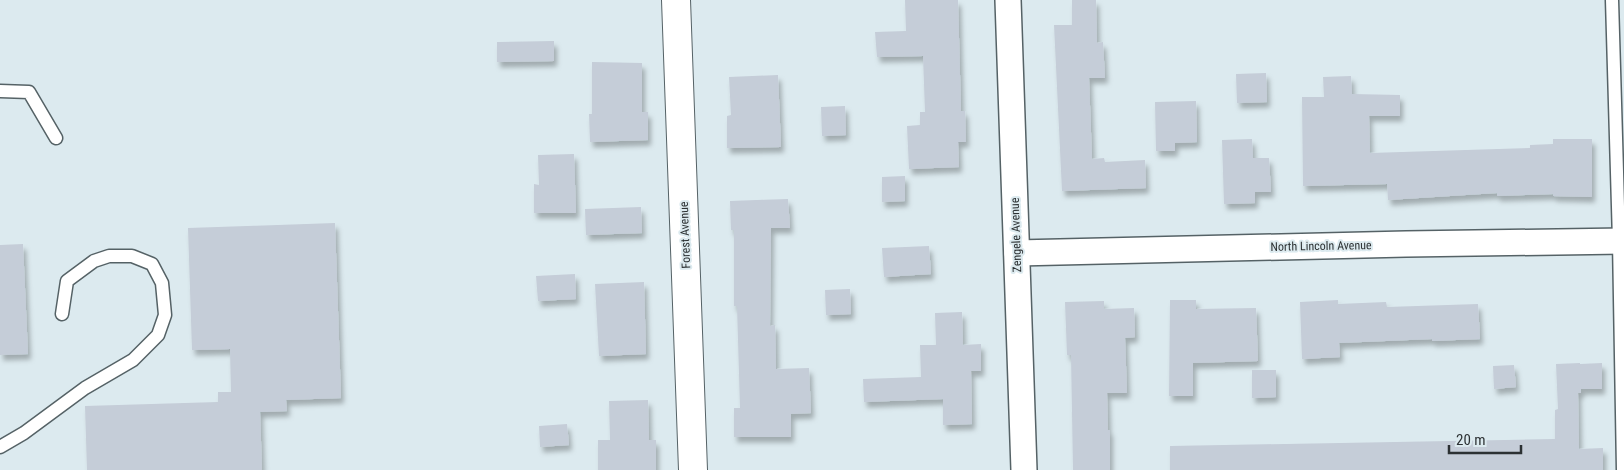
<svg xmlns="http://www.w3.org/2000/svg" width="1624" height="470" font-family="'Roboto Condensed',sans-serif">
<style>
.building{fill:#c5cdd8;filter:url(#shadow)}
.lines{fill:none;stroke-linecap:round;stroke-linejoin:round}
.lane-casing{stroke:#556266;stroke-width:15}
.street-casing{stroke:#556266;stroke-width:28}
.secondary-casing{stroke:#556266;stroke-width:30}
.lane{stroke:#fff;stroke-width:12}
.street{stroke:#fff;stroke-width:25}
.secondary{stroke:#fff;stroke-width:28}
.labels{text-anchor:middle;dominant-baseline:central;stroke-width:4;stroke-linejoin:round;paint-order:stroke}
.street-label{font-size:12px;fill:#2c3133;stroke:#dceaef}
</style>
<defs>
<filter id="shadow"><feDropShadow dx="3" dy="5.5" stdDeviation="2.5" flood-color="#0004"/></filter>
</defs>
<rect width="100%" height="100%" fill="#dceaef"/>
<!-- building -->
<g class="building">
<polygon points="905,0 958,0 961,111 965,111 966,142 958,142 959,167 909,169 907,126 920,125 920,112 925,112 923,56 877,57 875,32 906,31"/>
<polygon points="1072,0 1096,0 1097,43 1103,42 1105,78 1089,78 1092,159 1104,158 1105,162 1145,160 1146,188 1062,191 1054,25 1072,25"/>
<polygon points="554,41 554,61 497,62 497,42"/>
<polygon points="592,62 642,63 642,112 648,112 648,140 590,142 589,114 592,114"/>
<polygon points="1266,73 1267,102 1237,103 1236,74"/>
<polygon points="778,75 781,147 727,148 727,116 731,115 729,77"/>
<polygon points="1351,76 1352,94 1400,95 1400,116 1369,116 1370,153 1530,148 1530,145 1553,144 1553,139 1592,139 1592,197 1553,196 1553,194 1497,196 1497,193 1388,200 1387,184 1303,186 1302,97 1324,97 1323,77"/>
<polygon points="1196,101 1197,142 1175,143 1175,151 1156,151 1155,102"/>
<polygon points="845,106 846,135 822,136 821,107"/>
<polygon points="1252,139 1253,158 1269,158 1271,192 1255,192 1255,203 1224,204 1222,140"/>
<polygon points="574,154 576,213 534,213 534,184 539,185 538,155"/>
<polygon points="905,176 905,201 882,202 882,177"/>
<polygon points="788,199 790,228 771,228 770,326 775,325 776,369 809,368 811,413 791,414 791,437 734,437 734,408 740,408 737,306 734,306 734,230 731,230 730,201"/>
<polygon points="641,207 642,233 586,235 585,209"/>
<polygon points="335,223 341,398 286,400 287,411 260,412 262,470 87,470 85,406 218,402 218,392 231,392 230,349 192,350 188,228"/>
<polygon points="23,244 28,354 0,355 0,245"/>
<polygon points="929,246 931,274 884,277 882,248"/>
<polygon points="575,274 576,299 538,301 536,276"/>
<polygon points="644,282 646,354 599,356 595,284"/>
<polygon points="850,289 851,314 826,315 825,290"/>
<polygon points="1170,300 1196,300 1196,309 1256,308 1258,361 1193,363 1193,396 1169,396"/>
<polygon points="1338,300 1338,304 1386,302 1387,307 1478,304 1480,339 1432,341 1432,339 1339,343 1340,357 1302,359 1300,302"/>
<polygon points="1104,301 1104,309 1134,308 1135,337 1125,338 1127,393 1107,393 1108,430 1110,430 1110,470 1073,470 1071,355 1067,355 1065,302"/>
<polygon points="962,312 963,345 981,344 981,371 971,371 972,424 943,425 943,399 864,402 863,379 921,377 920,345 936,345 935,313"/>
<polygon points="1580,363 1580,364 1602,363 1602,389 1581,389 1581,393 1578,393 1579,449 1603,448 1603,470 1170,470 1170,446 1555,439 1555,410 1558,409 1556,364"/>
<polygon points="1514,365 1516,387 1494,389 1493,366"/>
<polygon points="1252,370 1276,370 1276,397 1252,398"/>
<polygon points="648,400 649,440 656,440 656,470 598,470 598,440 610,440 609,401"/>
<polygon points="567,424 569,445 540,447 539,426"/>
</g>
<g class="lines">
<defs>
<g id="lane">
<polyline points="1612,0 1619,241 1623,470"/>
<polyline points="0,91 29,92 56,138"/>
<polyline points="0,447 24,433 85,388 133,360 158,335 165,315 162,283 152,264 132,256 109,256 94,261 67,281 62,314"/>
</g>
<g id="street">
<polyline points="1008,0 1024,470"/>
<polyline points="1017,253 1406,244 1624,241"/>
</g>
<polyline id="secondary" points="676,0 693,470"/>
</defs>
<!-- lane casing -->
<use href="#lane" class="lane-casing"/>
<!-- street casing -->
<use href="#street" class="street-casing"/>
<!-- secondary casing -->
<use href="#secondary" class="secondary-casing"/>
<!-- lane -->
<use href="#lane" class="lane"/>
<!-- street -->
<use href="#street" class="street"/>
<!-- secondary -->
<use href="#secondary" class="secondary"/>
</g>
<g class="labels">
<!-- street labels -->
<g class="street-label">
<text transform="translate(685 235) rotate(-92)">Forest Avenue</text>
<text transform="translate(1016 235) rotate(-92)">Zengele Avenue</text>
<text transform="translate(1321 246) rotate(-1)">North Lincoln Avenue</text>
</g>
</g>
<!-- scale -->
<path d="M1449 445v8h72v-8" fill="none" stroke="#2c3133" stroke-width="2.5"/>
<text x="1456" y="445" font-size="15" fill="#2c3133" stroke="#dceaef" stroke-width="4" paint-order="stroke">20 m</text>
</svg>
